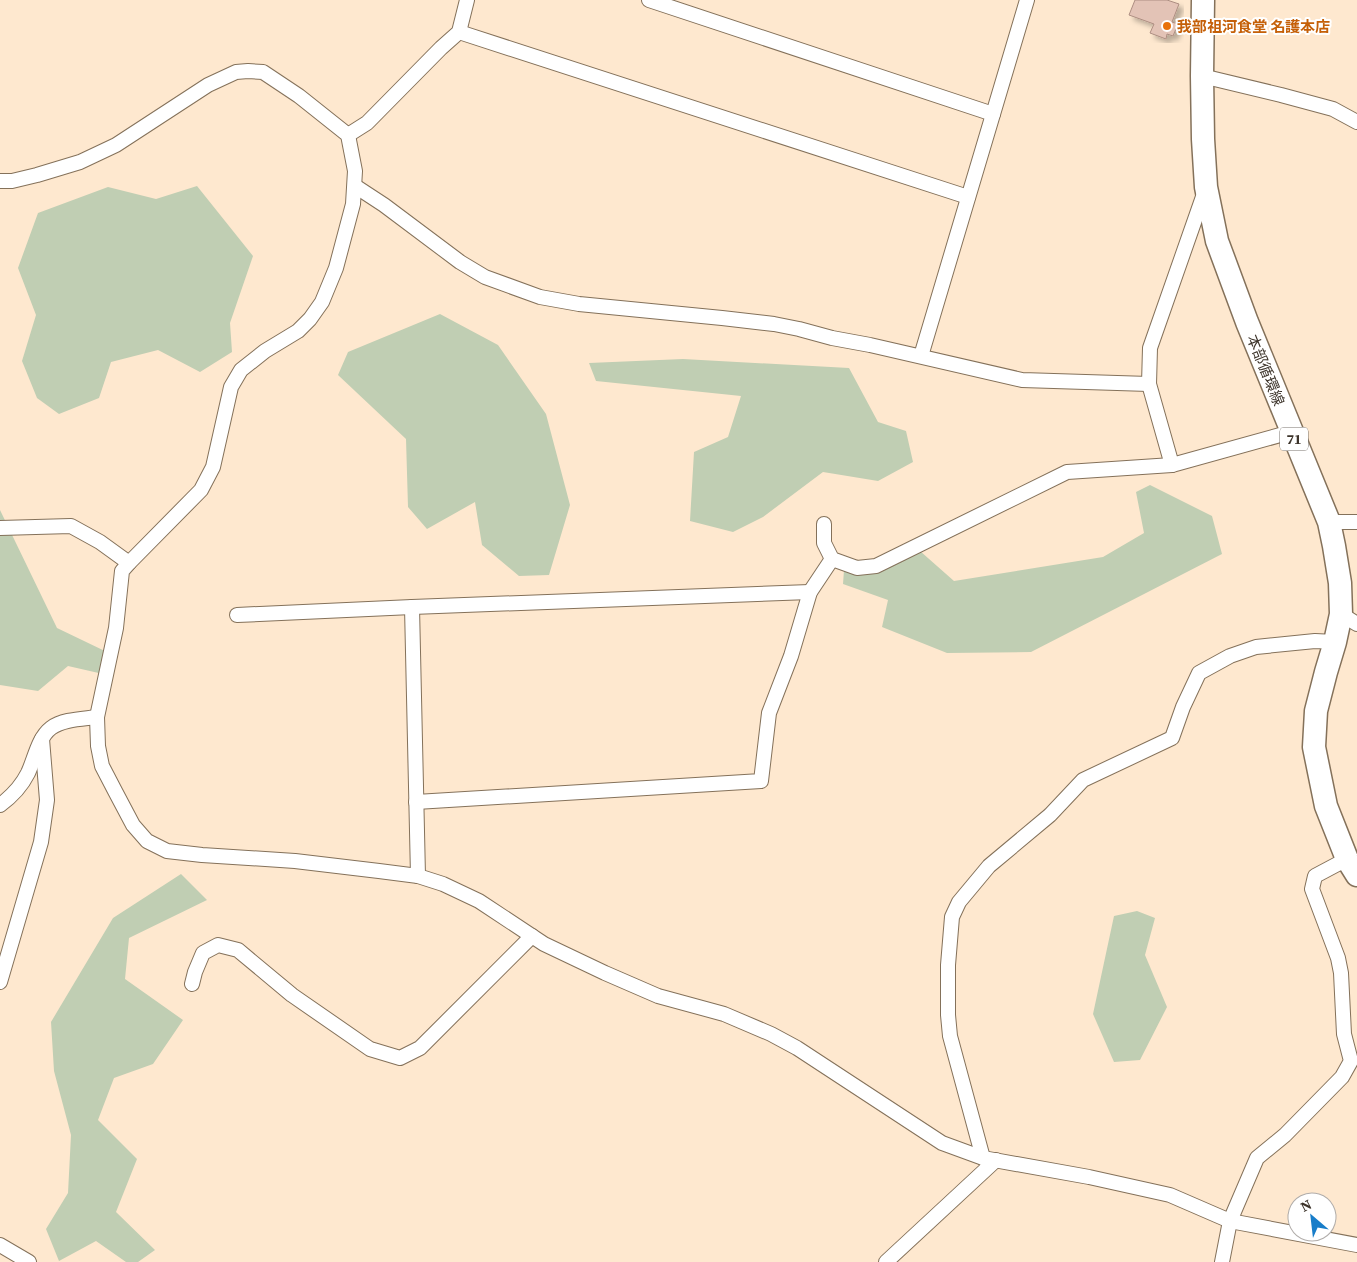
<svg xmlns="http://www.w3.org/2000/svg" width="1357" height="1262" font-family="'Source Serif 4','Noto Sans JP',serif">
<style>
.green{fill:#c0ceb3}
.building{fill:#e3c3b6;stroke:#ad8e82;filter:url(#shadow)}
.lines{fill:none;stroke-linecap:round;stroke-linejoin:round}
.street-casing{stroke:#84715a;stroke-width:16}
.primary-casing{stroke:#84715a;stroke-width:25}
.street{stroke:#fff;stroke-width:14}
.primary{stroke:#fff;stroke-width:22}
.food-dot{fill:#e8710a;stroke:#fff;stroke-width:2}
.labels{text-anchor:middle;dominant-baseline:central;stroke-width:4;stroke-linejoin:round;paint-order:stroke}
.shield{fill:#fff;stroke:#76706a;stroke-width:1}
.shield-label{font-size:14px;font-weight:bold;fill:#3c332a}
.food-label{font-size:15px;font-weight:bold;fill:#c56008;stroke:#fff;text-anchor:start}
.street-label{font-size:15px;fill:#3c332a;stroke:#fff}
</style>
<defs>
<filter id="shadow"><feDropShadow dx="4.5" dy="4.5" stdDeviation="2.5" flood-color="#0004"/></filter>
</defs>
<rect width="100%" height="100%" fill="#fee8cf"/>
<!-- green -->
<g class="green">
<polygon points="197,186 253,256 230,323 232,352 200,372 158,350 111,362 99,398 59,414 37,398 22,361 36,315 18,268 38,213 108,187 156,199"/>
<polygon points="440,314 498,345 546,414 570,505 549,575 519,576 482,545 475,502 427,529 408,507 406,439 338,375 348,352"/>
<polygon points="683,359 849,368 878,422 906,431 913,462 878,481 823,472 763,517 733,532 690,521 694,452 728,437 741,396 596,381 589,363"/>
<polygon points="1150,485 1212,516 1222,554 1031,652 947,653 882,627 888,600 843,584 844,570 920,551 954,581 1103,557 1144,533 1136,492"/>
<polygon points="0,510 57,628 109,653 103,674 68,666 38,691 0,685"/>
<polygon points="181,874 207,900 129,938 125,979 183,1020 153,1064 114,1078 98,1120 137,1159 116,1212 155,1250 138,1262 126,1262 96,1241 59,1261 46,1229 68,1193 71,1135 54,1071 51,1022 113,918"/>
<polygon points="1137,911 1155,918 1145,955 1167,1007 1140,1060 1114,1062 1093,1014 1114,916"/>
</g>
<!-- building -->
<polygon class="building" points="1135,0 1167,0 1179,4 1172,22 1178,24 1173,36 1167,34 1166,39 1150,33 1154,24 1129,15"/>
<g class="lines">
<defs>
<g id="street">
<polyline points="649,0 993,114"/>
<polyline points="459,32 968,197"/>
<polyline points="1202,76 1281,95 1333,109 1357,122"/>
<polyline points="348,135 367,123 441,48 459,32 467,0"/>
<polyline points="0,181 12,181 37,175 80,162 116,145 208,85 236,72 248,71 263,72 299,96 348,135 355,171 353,204 336,268 322,302 310,319 298,331 265,351 241,370 231,387 213,467 201,490 129,563 122,571 116,628 97,717 98,746 102,766 115,791 133,825 147,841 167,851 202,855 295,861 379,871 418,876 443,884 479,901 544,944 605,973 658,996 724,1014 771,1034 797,1048 942,1143 983,1158 1089,1177 1170,1195 1230,1221 1357,1245"/>
<polyline points="355,186 384,205 460,262 485,277 540,297 579,304 722,318 774,324 799,329 832,338 870,345 1022,380 1149,384"/>
<polyline points="921,356 1027,0"/>
<polyline points="1172,465 1149,384 1150,348 1205,191"/>
<polyline points="1329,522 1357,522"/>
<polyline points="824,524 824,543 832,559 857,568 876,566 1067,472 1172,465 1291,432"/>
<polyline points="0,528 71,526 100,542 129,563"/>
<polyline points="412,607 418,876"/>
<polyline points="1341,614 1357,624"/>
<polyline points="237,615 412,607 810,592"/>
<polyline points="416,802 761,781 769,713 791,656 810,592 832,559"/>
<path d="M0 805C11 797 22 785 28 773 35 758 38 738 51 728 63 719 83 719 97 717"/>
<polyline points="0,982 41,842 47,800 42,739"/>
<polyline points="192,984 195,972 203,953 218,945 238,950 292,995 370,1049 400,1058 420,1048 532,936"/>
<polyline points="983,1158 950,1036 948,1015 948,965 952,917 959,902 989,866 1050,815 1083,780 1172,738 1183,707 1199,673 1230,656 1256,647 1315,641 1335,642"/>
<polyline points="0,1245 29,1262"/>
<polyline points="886,1262 996,1160"/>
<polyline points="1222,1262 1230,1221 1257,1158 1285,1135 1342,1077 1351,1061 1344,1034 1341,973 1338,958 1312,889 1315,876 1347,859"/>
</g>
<polyline id="primary" points="1203,0 1202,76 1203,139 1206,187 1217,241 1247,322 1329,522 1334,546 1340,583 1341,614 1335,642 1326,672 1316,711 1314,747 1326,806 1347,859 1357,875"/>
</defs>
<!-- street casing -->
<use href="#street" class="street-casing"/>
<!-- primary casing -->
<use href="#primary" class="primary-casing"/>
<!-- street -->
<use href="#street" class="street"/>
<!-- primary -->
<use href="#primary" class="primary"/>
</g>
<!-- markers -->
<circle class="food-dot" cx="1167" cy="26" r="5"/>
<g class="labels">
<!-- shield labels -->
<rect class="shield" x="1280" y="427.5" width="28" height="23" rx="4"/>
<g class="shield-label">
<text x="1294" y="439">71</text>
</g>
<!-- food labels -->
<g class="food-label">
<text x="1177" y="26">我部祖河食堂 名護本店</text>
</g>
<!-- street labels -->
<g class="street-label">
<text transform="translate(1266 370) rotate(68)">本部循環線</text>
</g>
</g>
<!-- north arrow -->
<g transform="translate(1312 1217) rotate(332)"><circle r="24" fill="#ffffff" stroke="#b1adaa"/>
<path d="M0-4L9 19L0 12L-9 19Z" fill="#187dc9"/>
<text y="-8" font-size="14" font-weight="bold" text-anchor="middle" fill="#3c332a">N</text>
</g>
</svg>
